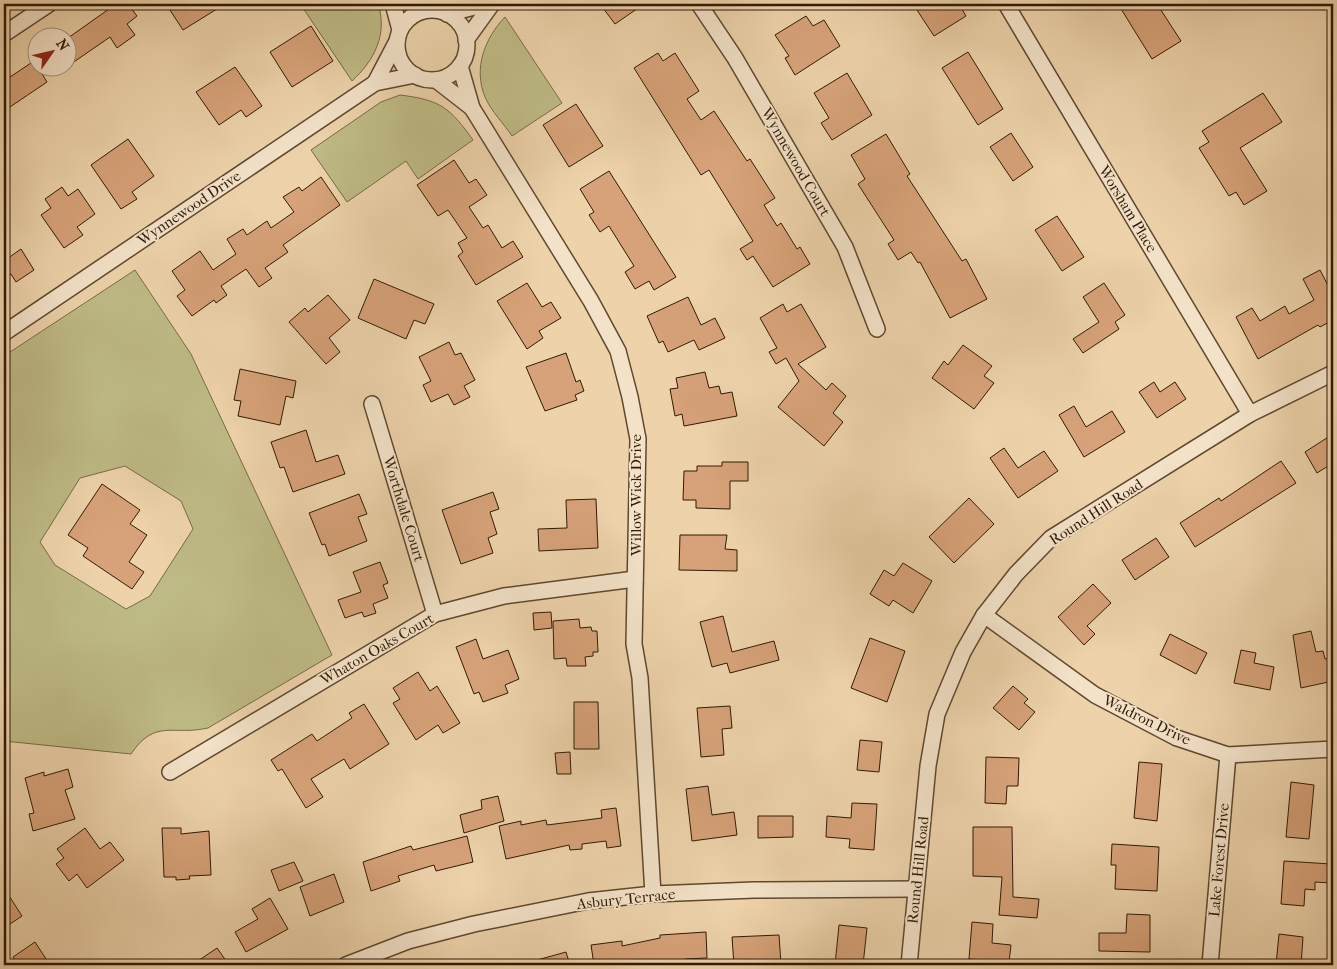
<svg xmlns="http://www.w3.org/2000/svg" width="1337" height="969" font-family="'IM FELL French Canon',serif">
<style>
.green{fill:#beba85;stroke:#776a45;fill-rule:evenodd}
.building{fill:#d7a279;stroke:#301a05}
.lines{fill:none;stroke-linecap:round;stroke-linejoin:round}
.minor-casing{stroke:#5f482e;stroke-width:18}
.minor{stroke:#f3e2c8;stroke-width:15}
.labels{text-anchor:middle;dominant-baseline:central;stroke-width:4;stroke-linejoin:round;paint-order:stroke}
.street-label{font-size:15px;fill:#301a05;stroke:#f3e2c8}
</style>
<rect width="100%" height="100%" fill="#edd2aa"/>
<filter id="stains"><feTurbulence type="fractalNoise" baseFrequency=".004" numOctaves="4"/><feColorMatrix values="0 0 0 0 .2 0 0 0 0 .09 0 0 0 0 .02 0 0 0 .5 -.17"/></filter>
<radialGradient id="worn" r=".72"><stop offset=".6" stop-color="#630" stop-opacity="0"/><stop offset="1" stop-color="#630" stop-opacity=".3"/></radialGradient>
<!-- green -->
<g class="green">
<path d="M309 4H378C388 34 374 61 352 81L303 8Z"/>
<path d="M505 17 562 103 512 136C504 124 491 111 485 97 473 68 485 38 505 17Z"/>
<path d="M400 95C441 100 450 108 473 140L418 179 406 161 347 202 311 150 381 102Z"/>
<path d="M135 270 191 354 332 655 208 728C173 736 155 718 131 754L4 741V356ZM125 466 181 501 193 529 150 596 126 609 55 565 40 542 80 478Z"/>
</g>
<!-- building -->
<g class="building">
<polygon points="116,4 128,4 137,16 127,24 135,35 117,48 110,37 68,66 68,38"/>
<polygon points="166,4 225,4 183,30"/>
<polygon points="600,4 644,4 615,24"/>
<polygon points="913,4 959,4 966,16 934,36"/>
<polygon points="1118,4 1157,4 1181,41 1152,59"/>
<polygon points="806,16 813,26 824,20 840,46 795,75 785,58 789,56 775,35"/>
<polygon points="311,26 333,61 292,87 270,52"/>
<polygon points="968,52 1003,109 978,125 942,68"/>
<polygon points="658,53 663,61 675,53 699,91 687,99 701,120 714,111 747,161 750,159 775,198 764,205 777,226 781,223 797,249 800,247 810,264 773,287 753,256 747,260 740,249 753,241 709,170 701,175 634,68"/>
<polygon points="34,61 47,82 4,111 4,81"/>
<polygon points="235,67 262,106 246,117 241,110 219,125 196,92"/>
<polygon points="847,73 872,115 832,140 821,123 829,118 814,93"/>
<polygon points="1263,93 1282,122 1240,148 1267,191 1244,205 1236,192 1229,196 1199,148 1209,142 1202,131"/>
<polygon points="576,104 603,146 569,167 543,125"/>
<polygon points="1011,133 1033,167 1013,181 990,147"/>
<polygon points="886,134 910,174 907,176 962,261 966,259 987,299 950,318 920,262 918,263 911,252 898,260 888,244 894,240 858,184 865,179 851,155"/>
<polygon points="128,139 154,176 132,192 137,199 121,209 91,165"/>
<polygon points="454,160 469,183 476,179 487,195 469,207 483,228 488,225 502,248 513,241 523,257 476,285 458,256 463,252 458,243 467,238 448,210 438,216 417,185"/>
<polygon points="609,171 676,277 654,290 649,281 635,289 625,272 634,266 609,226 600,232 589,215 594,212 580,189"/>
<polygon points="321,177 340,205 283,245 288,252 265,268 272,278 259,287 246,269 221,286 227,295 216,303 214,300 192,316 177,296 185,290 172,271 200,251 213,270 236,254 227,239 243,229 247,235 267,221 271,228 294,212 283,197 299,187 302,191"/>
<polygon points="62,187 68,196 78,189 95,214 77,227 83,235 64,248 41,215 51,208 45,199"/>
<polygon points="1057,216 1084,257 1062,271 1035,230"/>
<polygon points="21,249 34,270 16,282 11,274 4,278 4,261"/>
<polygon points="1320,270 1333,295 1333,320 1320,327 1318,325 1258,359 1236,317 1252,308 1260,321 1285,306 1289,314 1314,300 1303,279"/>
<polygon points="374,279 434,304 425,324 414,320 406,339 358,318"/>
<polygon points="527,283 542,307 551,302 561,318 539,331 543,338 527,349 497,301"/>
<polygon points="1104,283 1125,315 1115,322 1119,329 1083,353 1073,339 1099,322 1083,297"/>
<polygon points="328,295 350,320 329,338 340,352 326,364 289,322 305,308 308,312"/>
<polygon points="688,297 701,325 715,318 725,338 699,350 694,340 668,352 663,341 659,343 647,316"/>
<polygon points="783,304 787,312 801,304 826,347 798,364 826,390 832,383 846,396 833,413 843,422 824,446 778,407 799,381 786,358 776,364 769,352 777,348 760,318"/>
<polygon points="449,342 455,355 461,353 475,380 464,386 470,397 454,405 448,394 431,402 423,385 431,381 419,357"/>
<polygon points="963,345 992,366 984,376 994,383 974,409 932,378 944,361 948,365"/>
<polygon points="566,353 576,382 580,380 584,391 575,395 577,400 545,411 526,367"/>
<polygon points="240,369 296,381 293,398 286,396 280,425 238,416 241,401 234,400"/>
<polygon points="705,372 709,388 719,386 721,394 732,392 737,416 684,426 682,414 675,416 670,389 678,388 676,378"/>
<polygon points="1154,382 1160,392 1175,382 1186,399 1157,418 1139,392"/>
<polygon points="1074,406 1086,427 1112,411 1125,432 1084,457 1059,415"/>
<polygon points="306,430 316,462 338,455 345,474 293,492 284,467 280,468 271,442"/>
<polygon points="1333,434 1333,463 1317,473 1305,452"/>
<polygon points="1004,448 1018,468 1044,451 1058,471 1018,498 990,458"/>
<polygon points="1281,461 1296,483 1195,547 1180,523 1219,498 1221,501"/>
<polygon points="722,462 748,462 748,481 730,481 730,509 696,508 696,500 683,500 684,471 697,471 697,466 722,466"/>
<polygon points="102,484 140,510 130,524 147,535 129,562 144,572 132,589 83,556 88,548 68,535"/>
<polygon points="493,492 499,509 490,512 497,534 488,538 493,553 461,564 442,510"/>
<polygon points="359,494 367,514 358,517 367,541 329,556 325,544 322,545 309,513"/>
<polygon points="969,498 994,524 954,563 929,537"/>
<polygon points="596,499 598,548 539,551 538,529 567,528 566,500"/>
<polygon points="680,535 727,535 725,549 737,550 737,571 679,570"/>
<polygon points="1156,538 1169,557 1135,580 1122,560"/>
<polygon points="380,562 388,583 383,585 388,598 373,604 376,613 364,617 362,612 345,618 338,600 361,592 353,572"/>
<polygon points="903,563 932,581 913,613 893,600 889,606 870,594 884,570 894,576"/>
<polygon points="1093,584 1111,603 1087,626 1095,634 1084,645 1058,617"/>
<polygon points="551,612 552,628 534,630 533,613"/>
<polygon points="723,616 732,652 774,641 779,660 730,673 727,663 712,667 700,622"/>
<polygon points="579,619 580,628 591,627 592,631 597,631 598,652 593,652 593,656 585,657 586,666 567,666 566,658 554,659 553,621"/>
<polygon points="1311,631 1316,652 1323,651 1325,659 1333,657 1333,681 1301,688 1293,635"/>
<polygon points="1170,634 1207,653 1196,674 1160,655"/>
<polygon points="870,638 905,651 887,702 851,688"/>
<polygon points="476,639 483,659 508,650 519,679 505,685 508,693 483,702 479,692 474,694 456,647"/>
<polygon points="1241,650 1256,653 1254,663 1274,667 1270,690 1234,683"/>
<polygon points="418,672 430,691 437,686 460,723 443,733 438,725 416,740 393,703 400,699 393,688"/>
<polygon points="1013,686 1028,699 1024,703 1035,712 1019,730 993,708"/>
<polygon points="574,702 598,702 599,749 574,749"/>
<polygon points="364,704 389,744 350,769 344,759 311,779 323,797 306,808 282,769 278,771 271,760 312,734 317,741 352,718 349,713"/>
<polygon points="730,706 732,728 722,729 724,755 701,757 697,708"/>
<polygon points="860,740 882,742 879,772 857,770"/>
<polygon points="570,752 571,774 557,774 555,753"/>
<polygon points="986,757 1019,758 1018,786 1007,786 1006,804 985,803"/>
<polygon points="1139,762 1162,764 1157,821 1134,818"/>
<polygon points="68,769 73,787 65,790 75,819 33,831 29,814 34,813 25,778 44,772 44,776"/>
<polygon points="1291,782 1314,785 1309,839 1286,837"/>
<polygon points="708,786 712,815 734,812 737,835 692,841 686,789"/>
<polygon points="498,796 504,821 464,833 460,815 482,809 481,800"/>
<polygon points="852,803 877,804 874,850 849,848 850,839 826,837 827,816 851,818"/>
<polygon points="616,808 621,846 607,848 606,841 582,844 582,849 570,850 569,845 506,859 499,826 521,821 521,825 546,820 547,825 602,818 601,810"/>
<polygon points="758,816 793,816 793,837 758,838"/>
<polygon points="973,827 1012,827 1013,897 1039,899 1037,918 999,915 1002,877 973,876"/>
<polygon points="85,828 100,849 110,842 124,860 87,888 77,874 69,881 56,864 64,858 57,849"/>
<polygon points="162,828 181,828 181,834 209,831 211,875 189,876 190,879 176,880 176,877 164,877"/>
<polygon points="467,836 473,862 436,871 434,865 398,876 400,881 371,891 363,862 411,846 413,850"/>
<polygon points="1112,844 1159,847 1157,891 1115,889 1116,865 1111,865"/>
<polygon points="1284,861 1331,864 1330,883 1315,882 1315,890 1305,889 1304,906 1281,904"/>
<polygon points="294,862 303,881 279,891 271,870"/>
<polygon points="334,874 344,902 310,916 300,887"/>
<polygon points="4,888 22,916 4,928"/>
<polygon points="270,898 288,929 246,952 235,932 258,919 252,909"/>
<polygon points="1127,914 1150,915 1150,952 1099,951 1099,933 1126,933"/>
<polygon points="972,922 993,924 992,943 1011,945 1009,962 969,959"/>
<polygon points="839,925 867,928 863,965 835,965"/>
<polygon points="706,932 707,958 685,959 684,965 661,965 661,961 635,965 594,965 591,945 622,941 622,946 660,938 660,935"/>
<polygon points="1279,934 1303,937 1301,965 1276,965"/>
<polygon points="779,935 781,964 734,965 732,937"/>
<polygon points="35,942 50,965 19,965 13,957"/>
<polygon points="217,948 229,965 192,965"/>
<polygon points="566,952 570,965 531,965 530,962"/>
</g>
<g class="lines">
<defs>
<g id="minor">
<polyline points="393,4 400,30"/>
<polyline points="699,4 735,58 845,247 877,329"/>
<polyline points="1006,4 1250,414"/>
<circle cx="432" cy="45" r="35"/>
<polyline points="447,14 486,4"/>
<polyline points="4,34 49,4"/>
<polyline points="466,40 492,4"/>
<polyline points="460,66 472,108 591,301 618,351 630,397 638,439 634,644 640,678 653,894"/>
<polyline points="436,80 472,108"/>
<polyline points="375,83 397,41"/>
<polyline points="4,333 375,83 415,75"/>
<polyline points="372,404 435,614"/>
<polyline points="984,615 1095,695 1177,738 1228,755 1333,749"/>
<polyline points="170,772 435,614 504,596 635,579"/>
<polyline points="346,965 408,941 474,924 588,901 653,894 754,890 915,889"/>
<polyline points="909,965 928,766 937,714 963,652 984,615 1016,574 1051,538 1250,414 1333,373"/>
<polyline points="1210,965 1228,755"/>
</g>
</defs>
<!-- minor casing -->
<use href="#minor" class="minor-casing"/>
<!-- minor -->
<use href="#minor" class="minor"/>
</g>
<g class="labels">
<!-- street labels -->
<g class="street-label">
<text transform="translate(796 162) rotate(60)">Wynnewood Court</text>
<text transform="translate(189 208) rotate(-34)">Wynnewood Drive</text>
<text transform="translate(1128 209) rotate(59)">Worsham Place</text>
<text transform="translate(636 495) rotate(-90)">Willow Wick Drive</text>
<text transform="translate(404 509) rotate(73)">Worthdale Court</text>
<text transform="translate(1096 512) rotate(-33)">Round Hill Road</text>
<text transform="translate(377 649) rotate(-30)">Whaton Oaks Court</text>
<text transform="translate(1147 720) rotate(26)">Waldron Drive</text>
<text transform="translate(1219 860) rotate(-85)">Lake Forest Drive</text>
<text transform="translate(918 870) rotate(-84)">Round Hill Road</text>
<text transform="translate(626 899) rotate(-6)">Asbury Terrace</text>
</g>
</g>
<!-- margin -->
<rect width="1337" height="969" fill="none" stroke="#edd2aa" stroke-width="20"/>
<rect x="5" y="5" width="1327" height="959" fill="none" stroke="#301a05" stroke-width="2.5"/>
<rect x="10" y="10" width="1317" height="949" fill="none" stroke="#301a05"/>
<!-- north arrow -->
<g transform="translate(52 52) rotate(56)"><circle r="24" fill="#f3e2c8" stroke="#a5927a"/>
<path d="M0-4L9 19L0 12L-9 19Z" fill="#8f2418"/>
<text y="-8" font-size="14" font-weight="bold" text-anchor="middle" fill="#301a05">N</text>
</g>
<rect width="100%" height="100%" filter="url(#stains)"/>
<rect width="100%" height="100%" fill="url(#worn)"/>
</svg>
